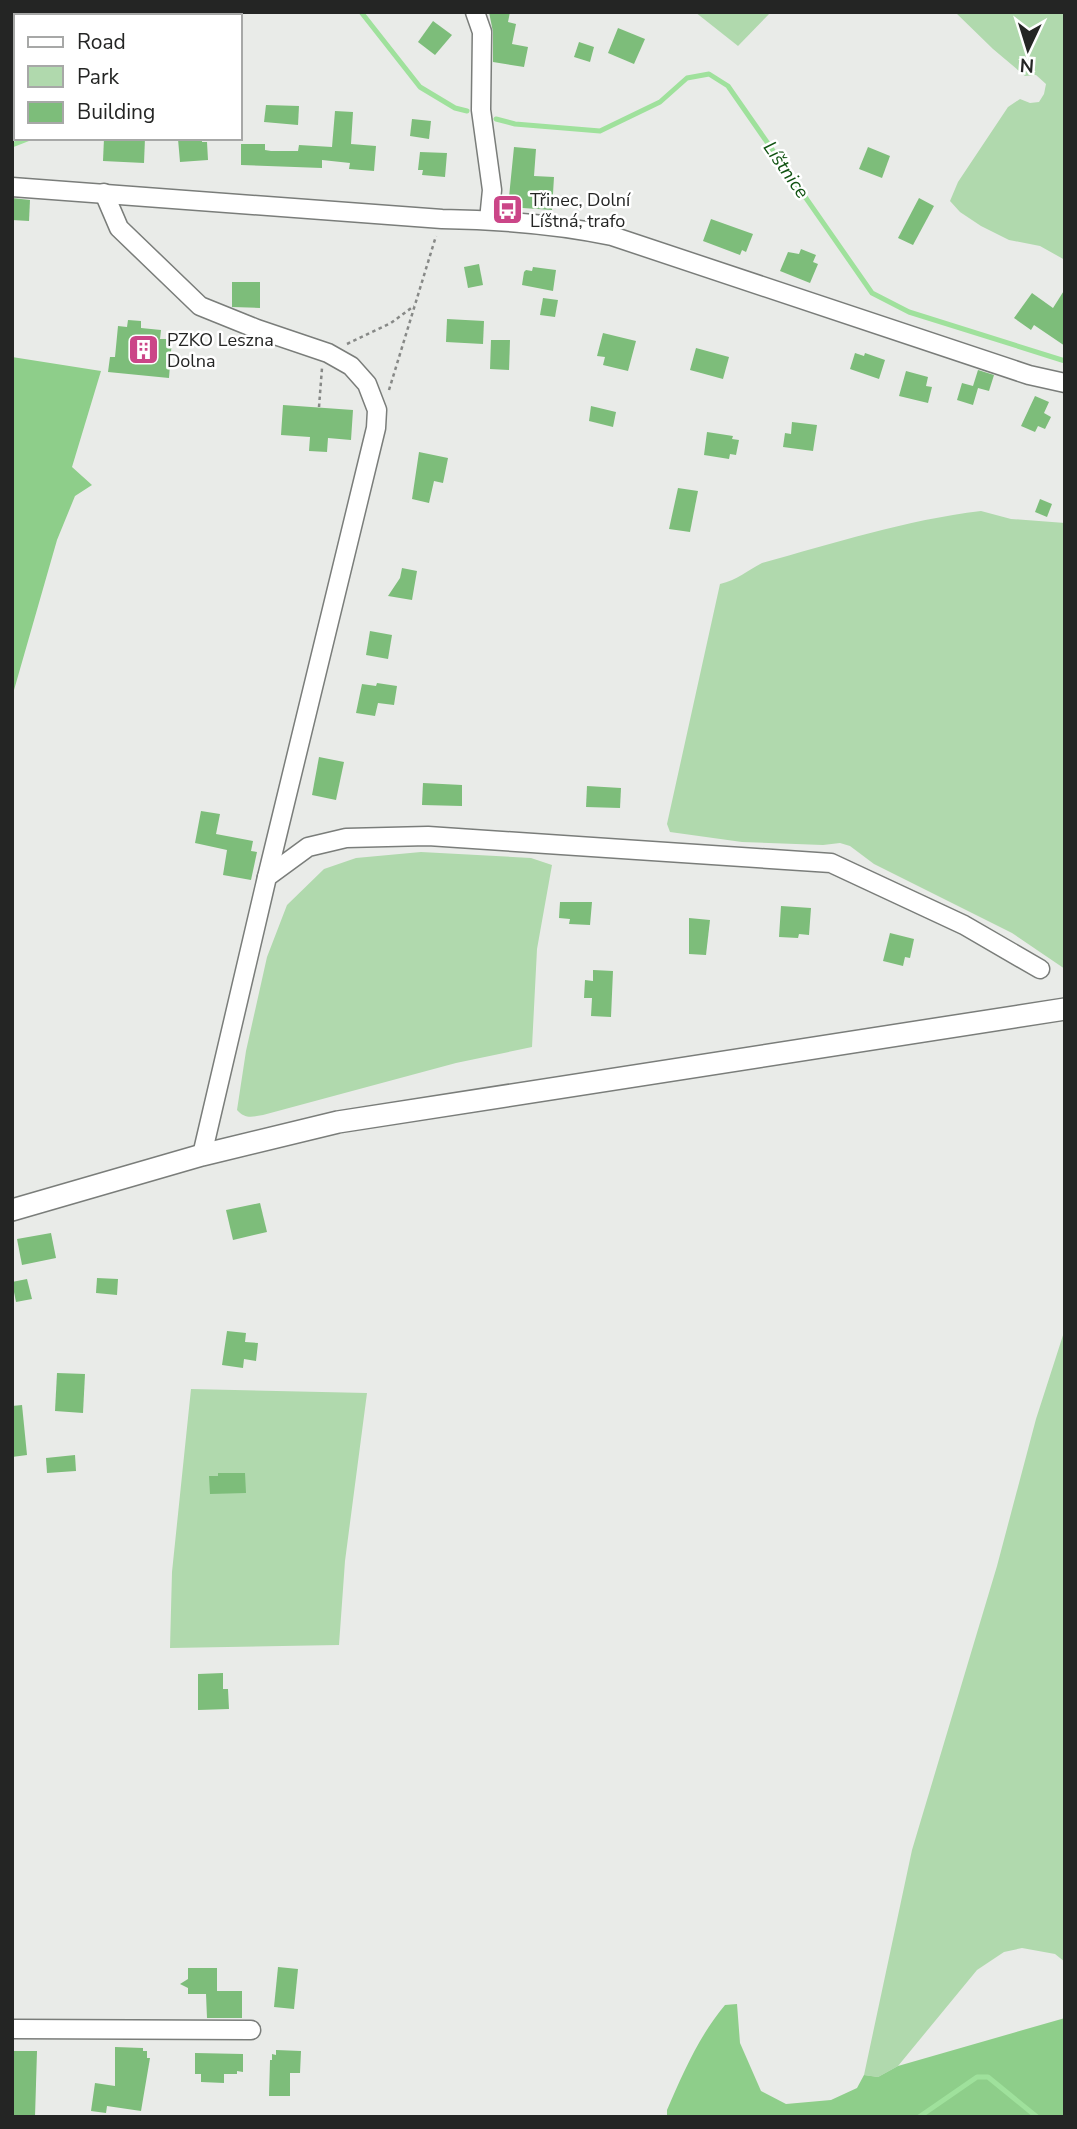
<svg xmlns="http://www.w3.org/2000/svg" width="1077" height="2129" font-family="'Nunito Sans',sans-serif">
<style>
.green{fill:#b0d9ad}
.forest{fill:#8ece8a}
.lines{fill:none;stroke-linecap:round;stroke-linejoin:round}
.stream{stroke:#9fe19c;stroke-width:5}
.building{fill:#7dbd7a}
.minor-casing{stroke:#7a7d7a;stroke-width:21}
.tertiary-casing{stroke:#7a7d7a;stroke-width:24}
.path{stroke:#878987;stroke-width:2.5;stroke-dasharray:3.5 3.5;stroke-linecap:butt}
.minor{stroke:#fff;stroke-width:18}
.tertiary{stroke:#fff;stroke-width:21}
.labels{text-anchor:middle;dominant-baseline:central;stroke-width:5;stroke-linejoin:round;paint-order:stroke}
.poi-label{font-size:18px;fill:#242524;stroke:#fff;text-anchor:start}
.water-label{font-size:19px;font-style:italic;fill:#105311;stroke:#fff}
</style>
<rect width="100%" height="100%" fill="#e9ebe8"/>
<!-- green -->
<g class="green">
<polygon points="100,12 198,12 193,16 99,16"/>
<polygon points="695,12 771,12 738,46"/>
<polygon points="955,12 1065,12 1065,260 1040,246 1009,240 981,226 960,212 950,201 958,182 1008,107 1020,99 1030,103 1039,102 1044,94 1046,84 1036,75 1025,76 993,49"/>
<path d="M981 511 1011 519 1065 523V969L1012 933 874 864 850 846 840 843 823 845 742 842 670 832 667 824 720 584C737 580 747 571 762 563 834 543 906 520 981 511Z"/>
<path d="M421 852 531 858 552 865 537 949 532 1047 456 1063 263 1115C252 1117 245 1119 237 1110L246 1051 267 957 287 905 324 869 356 858Z"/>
<polygon points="1065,1329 1065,1962 1055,1954 1022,1948 1004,1952 977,1970 898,2066 878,2077 864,2075 912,1850 997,1566 1036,1419"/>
<polygon points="191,1389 367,1393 345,1561 339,1645 170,1648 172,1572"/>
</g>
<!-- forest -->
<g class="forest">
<polygon points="12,357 101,371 72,467 92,485 75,496 57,540 12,697"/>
<path d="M737 2004 740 2043 761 2091 786 2104 831 2100 857 2088 864 2075 878 2077 898 2066 1065 2018V2117H667V2110C683 2073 699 2036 725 2005Z"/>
</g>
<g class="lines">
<!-- stream -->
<g class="stream">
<polyline points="361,12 420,87 455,108 467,111"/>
<polyline points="227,16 232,12"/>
<polyline points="496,119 515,124 600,131 660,102 687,78 709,74 728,86 872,293 909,312 1065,361"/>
<polyline points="12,145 30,138"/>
<polyline points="919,2117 977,2077 988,2077 1037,2117"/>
</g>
</g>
<!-- building -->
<g class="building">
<polygon points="489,12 510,12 508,22 516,24 512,44 528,47 524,67 493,62 493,32"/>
<polygon points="433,21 452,35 435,55 418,42"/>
<polygon points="618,28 645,39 634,64 608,53"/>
<polygon points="579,42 594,47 590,62 574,57"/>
<polygon points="266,105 299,106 298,125 264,122"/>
<polygon points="335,111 353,112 351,144 376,146 374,171 349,169 350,163 322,160 322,168 241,165 241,144 265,144 265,150 271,151 298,151 299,145 332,147"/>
<polygon points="412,119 431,121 429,139 410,136"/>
<polygon points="104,138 145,138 144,163 103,161"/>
<polygon points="202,138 202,142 207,142 208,160 180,162 178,139"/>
<polygon points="514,147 536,149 534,176 554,177 552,210 508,207"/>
<polygon points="868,147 890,156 882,178 859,169"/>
<polygon points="420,152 447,153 445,177 422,175 423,170 418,170"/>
<polygon points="12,198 30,200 29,221 12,220"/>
<polygon points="919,198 934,206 913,245 898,238"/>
<polygon points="711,219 753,234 746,252 742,250 740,255 703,241"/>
<polygon points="801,249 816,255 813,262 818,264 810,283 780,271 788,252 799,254"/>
<polygon points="479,264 483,285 468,288 464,267"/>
<polygon points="533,267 556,270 553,291 522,285 524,272 526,270 532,271"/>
<polygon points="232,282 260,282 260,308 232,307"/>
<polygon points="1065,289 1065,346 1034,325 1031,330 1014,318 1032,293 1053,308"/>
<polygon points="543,298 558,300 555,317 540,315"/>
<polygon points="447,319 484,321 483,344 446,342"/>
<polygon points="128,320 141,321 141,328 161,330 160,339 172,339 169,378 108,372 110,357 115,357 118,326 127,327"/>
<polygon points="603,333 636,341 628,371 603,365 605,357 597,356"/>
<polygon points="491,340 510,340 509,370 490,369"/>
<polygon points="696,348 729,357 723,379 690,370"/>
<polygon points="855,353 864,356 865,353 885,360 879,379 850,369"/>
<polygon points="978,370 994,375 989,391 978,388 973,405 957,400 962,383 973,386"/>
<polygon points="906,371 928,377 926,386 932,387 928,403 899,396"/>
<polygon points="1035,396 1049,402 1044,413 1051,417 1045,429 1038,426 1035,432 1021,426"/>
<polygon points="283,405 353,410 351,440 328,438 327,452 309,451 310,437 281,435"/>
<polygon points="591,406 616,412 613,427 589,421"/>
<polygon points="792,422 817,425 813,451 783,447 785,433 791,434"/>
<polygon points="707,432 733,436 732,439 739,440 736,455 730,454 729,459 704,455"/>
<polygon points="419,452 448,458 443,483 434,481 429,503 412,499"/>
<polygon points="678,488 698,491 690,532 669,529"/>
<polygon points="1040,499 1052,504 1047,517 1035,512"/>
<polygon points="402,568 417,571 412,600 388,596 400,578"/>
<polygon points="370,631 392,635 388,659 366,655"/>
<polygon points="377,683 397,686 394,705 378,703 375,716 356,713 362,684 376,686"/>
<polygon points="319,757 344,762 336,800 312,795"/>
<polygon points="423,783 462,785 462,806 422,805"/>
<polygon points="587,786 621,788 620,808 586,807"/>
<polygon points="201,811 220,814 216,834 253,841 251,851 257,852 251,880 223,875 227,850 195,843"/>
<polygon points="560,902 592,902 590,925 569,924 570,919 559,918"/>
<polygon points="781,906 811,908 809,935 799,934 798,938 779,937"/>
<polygon points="689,918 710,920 706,955 689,954"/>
<polygon points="890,933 914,939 910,958 905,957 903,966 883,961"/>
<polygon points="593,970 613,971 611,1017 591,1016 592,998 584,998 585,980 593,981"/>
<polygon points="260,1203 267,1232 233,1240 226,1210"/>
<polygon points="51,1233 56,1258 22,1265 17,1239"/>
<polygon points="97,1278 118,1279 117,1295 96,1293"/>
<polygon points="27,1279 32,1299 16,1302 12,1282"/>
<polygon points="227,1331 246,1333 245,1342 258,1343 256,1361 244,1359 243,1368 222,1365"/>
<polygon points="57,1373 85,1374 83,1413 55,1411"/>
<polygon points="22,1405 27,1455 12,1457 12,1406"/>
<polygon points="75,1455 76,1471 47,1473 46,1458"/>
<polygon points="218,1473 245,1473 246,1493 210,1494 209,1476 218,1476"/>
<polygon points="223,1673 223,1689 228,1689 229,1709 198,1710 198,1674"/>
<polygon points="278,1967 298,1969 294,2009 274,2007"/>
<polygon points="188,1968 217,1968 217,1991 242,1991 242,2018 207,2018 206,1994 188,1994 188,1988 180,1984 188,1979"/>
<polygon points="115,2047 143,2048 143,2051 147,2051 147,2058 150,2058 141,2111 107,2106 106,2113 91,2111 95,2083 115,2086"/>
<polygon points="276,2050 301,2051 300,2073 290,2073 290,2096 269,2096 270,2060 272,2060 272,2054 276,2055"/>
<polygon points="12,2051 37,2051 35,2117 12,2117"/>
<polygon points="195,2053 243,2054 243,2072 237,2071 237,2074 224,2074 224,2083 201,2082 201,2074 195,2074"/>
</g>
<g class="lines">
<defs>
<g id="minor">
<polyline points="475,12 482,32 481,110 492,190 489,220"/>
<path d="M12 187 442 219C499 220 556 224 612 236L1029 375 1065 383"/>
<polyline points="104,193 119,228 200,306 257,329 328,353 351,366 367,384 377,410 376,428 267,877"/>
<polyline points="202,1155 267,877 308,847 346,838 428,836 831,863 964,925 1040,969"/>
<polyline points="12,2029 251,2030"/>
</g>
<polyline id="tertiary" points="12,1210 202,1155 338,1122 1065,1009"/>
</defs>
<!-- minor casing -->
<use href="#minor" class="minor-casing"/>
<!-- tertiary casing -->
<use href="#tertiary" class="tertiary-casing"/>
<!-- path -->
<g class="path">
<polyline points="347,344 391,323 414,306"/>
<polyline points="389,390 436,236"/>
<polyline points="319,407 322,368"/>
</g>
<!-- minor -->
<use href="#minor" class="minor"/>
<!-- tertiary -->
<use href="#tertiary" class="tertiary"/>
</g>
<!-- icons -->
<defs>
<symbol id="bus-square" viewBox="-11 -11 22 22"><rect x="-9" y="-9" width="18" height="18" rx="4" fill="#cb4688" stroke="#fff"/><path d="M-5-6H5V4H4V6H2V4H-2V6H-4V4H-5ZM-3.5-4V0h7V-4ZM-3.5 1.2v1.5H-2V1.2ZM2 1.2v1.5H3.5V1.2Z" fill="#fff"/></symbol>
<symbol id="building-square" viewBox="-11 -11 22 22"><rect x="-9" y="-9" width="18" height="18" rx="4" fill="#cb4688" stroke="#fff"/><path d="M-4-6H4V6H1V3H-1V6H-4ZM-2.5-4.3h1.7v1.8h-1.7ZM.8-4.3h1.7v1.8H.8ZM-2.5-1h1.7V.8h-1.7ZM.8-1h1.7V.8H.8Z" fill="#fff"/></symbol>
</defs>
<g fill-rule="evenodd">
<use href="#bus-square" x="490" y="192" width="35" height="35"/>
<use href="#building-square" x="126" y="332" width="35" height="35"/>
</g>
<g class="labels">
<!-- poi labels -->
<g class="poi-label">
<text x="530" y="200">Třinec, Dolní<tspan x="530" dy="21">Líštná, trafo</tspan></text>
<text x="167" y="340">PZKO Leszna<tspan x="167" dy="21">Dolna</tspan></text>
</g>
<!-- water labels -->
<g class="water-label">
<text transform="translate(786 170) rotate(55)">Líštnice</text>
</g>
</g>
<!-- border -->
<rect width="1077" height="2129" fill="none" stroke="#242524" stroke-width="28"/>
<!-- legend -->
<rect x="14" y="14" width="228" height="126" fill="#ffffff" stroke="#a7a8a7" stroke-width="2"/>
<rect x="28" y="37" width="35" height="10" fill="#ffffff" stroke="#a7a8a7" stroke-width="2"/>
<text x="77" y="49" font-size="21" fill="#242524">Road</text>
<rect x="28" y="66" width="35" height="21" fill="#b0d9ad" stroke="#a7a8a7" stroke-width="2"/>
<text x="77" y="84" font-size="21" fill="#242524">Park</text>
<rect x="28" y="102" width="35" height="21" fill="#7dbd7a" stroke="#a7a8a7" stroke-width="2"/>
<text x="77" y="119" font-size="21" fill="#242524">Building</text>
<!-- north arrow -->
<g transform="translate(1028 49) rotate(184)" stroke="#ffffff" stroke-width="5" paint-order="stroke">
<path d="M0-5L12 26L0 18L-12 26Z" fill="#242524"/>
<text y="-10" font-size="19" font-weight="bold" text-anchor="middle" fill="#242524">N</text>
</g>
</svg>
